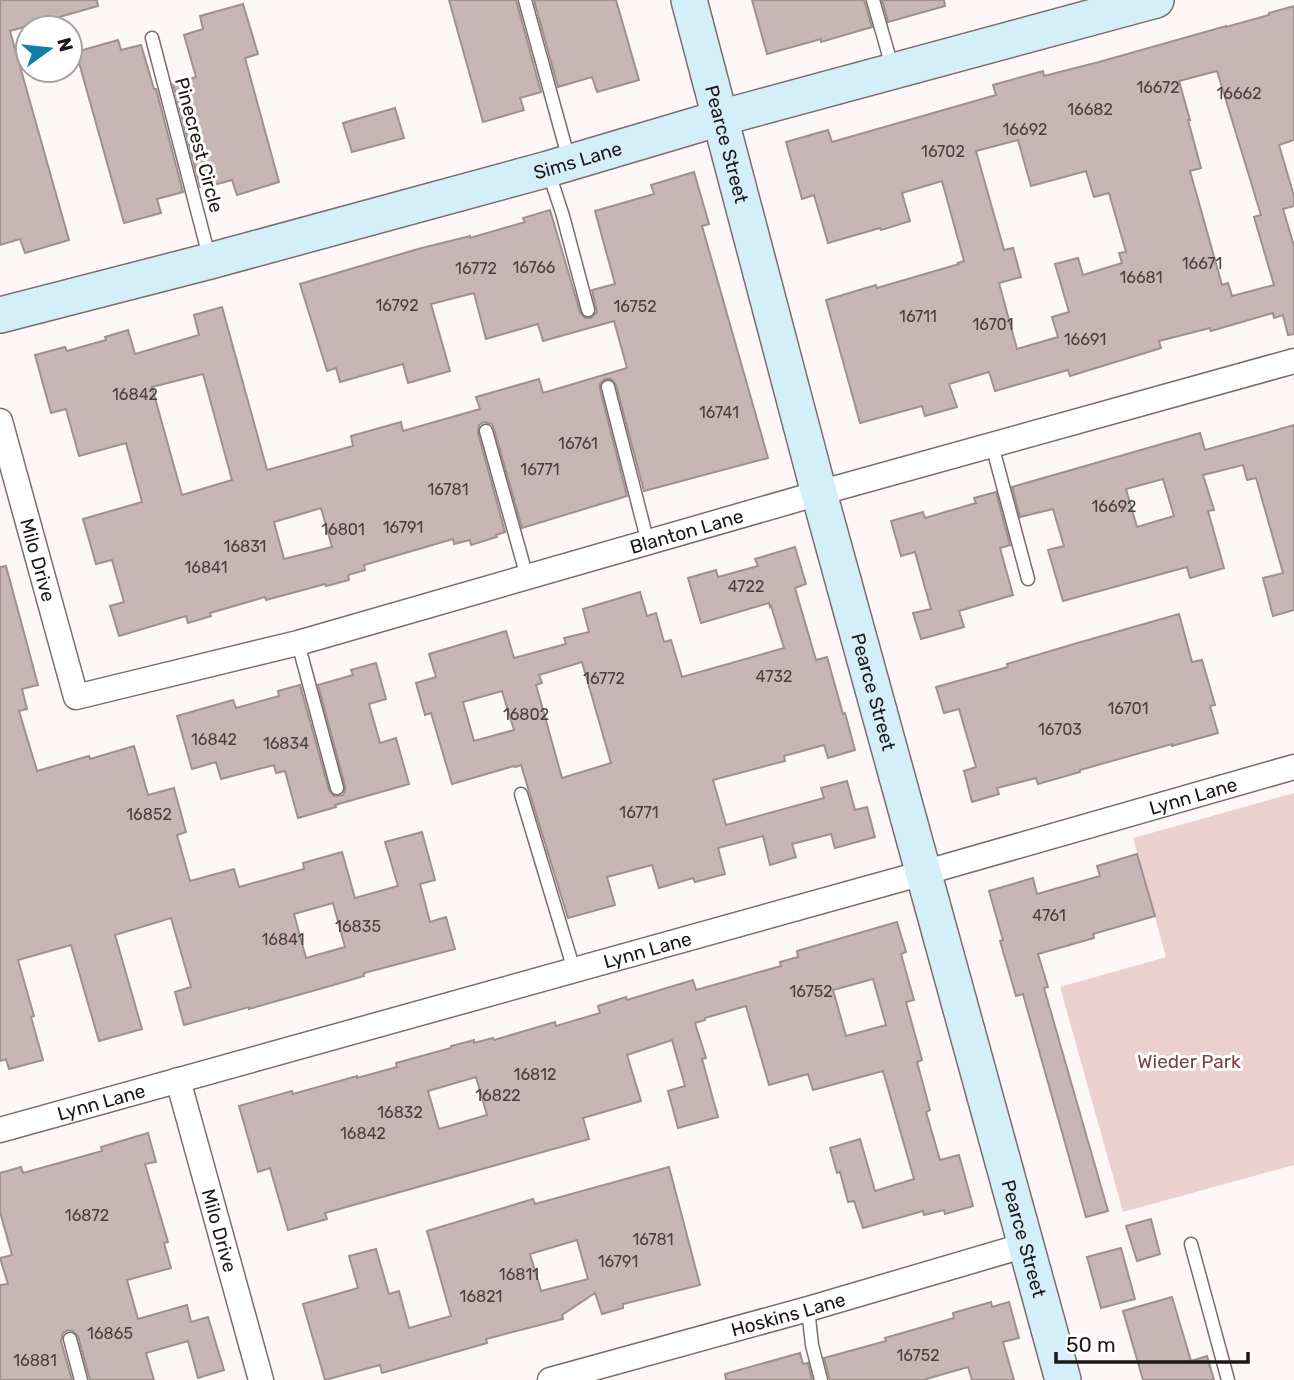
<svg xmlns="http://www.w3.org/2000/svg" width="1294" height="1380" font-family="Rubik,sans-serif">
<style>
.green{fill:#ecd0ce}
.building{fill:#c7b6b5;stroke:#9f908f;stroke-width:2;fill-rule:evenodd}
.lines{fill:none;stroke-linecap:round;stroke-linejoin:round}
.lane-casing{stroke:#7b6d6b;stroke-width:15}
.street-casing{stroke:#7b6d6b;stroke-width:27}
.secondary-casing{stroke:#7b6d6b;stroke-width:38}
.lane{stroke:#fff;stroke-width:12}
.street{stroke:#fff;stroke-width:24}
.secondary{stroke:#d4eefa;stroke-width:35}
.labels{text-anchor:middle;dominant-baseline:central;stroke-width:6;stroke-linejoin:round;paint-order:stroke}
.number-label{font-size:16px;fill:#483f3e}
.street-label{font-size:19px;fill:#1d1717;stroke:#fff}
.park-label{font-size:19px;fill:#7a4341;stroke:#fff}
</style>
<rect width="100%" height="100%" fill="#fef7f7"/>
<!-- green -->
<polygon class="green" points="1294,793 1294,1165 1123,1212 1060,987 1166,957 1133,838"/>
<!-- building -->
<g class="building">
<polygon points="0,0 97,0 98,6 10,31 69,240 25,253 20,239 0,245"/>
<polygon points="449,0 516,0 541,92 520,98 524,110 483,122"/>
<polygon points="534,0 616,0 639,80 597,92 592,77 558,87"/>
<polygon points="752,0 864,0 872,27 821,42 821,39 767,54"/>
<polygon points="882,0 944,0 945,6 888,22"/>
<polygon points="243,4 258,54 245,58 279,182 237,195 232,180 210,186 209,184 200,187 173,84 196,77 184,35 203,29 200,16"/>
<path d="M1294 6V140L1279 145 1294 196V206L1283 209 1294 246V334L1288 335 1283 315 1274 318 1273 313 1211 331 1210 328 1159 341 1161 348 1070 376 1068 370 995 391 989 372 949 384 957 407 925 416 922 406 860 423 826 300 876 285 877 288 959 264 958 263 964 261 942 181 902 193 910 221 881 230 880 228 828 243 814 195 802 199 786 142 828 130 832 142 996 95 993 85 1043 71 1044 76 1099 62 1226 26V27L1269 15V13ZM1217 71 1261 215 1254 217 1274 285 1232 296 1228 283 1222 285 1190 171 1201 168 1188 120H1190L1179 81ZM1018 140 1031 186 1086 171 1094 197 1109 193 1126 252 1119 253 1122 263 1083 275 1078 258 1055 264 1069 312 1052 317 1058 337 1017 349 999 283 1021 277 1013 248 1004 250 976 151Z"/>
<polygon points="118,40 121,50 141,45 154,89 156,89 183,192 157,199 161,213 124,223 76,52"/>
<polygon points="395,108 404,138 352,152 343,123"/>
<path d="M694 172 709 224 702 226 768 458 644 491 616 385 611 379H605L600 384V389L627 496 522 528 494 429 492 424 484 422 479 425 478 433 505 532 496 535 497 537 471 545 470 540 454 544 453 539 364 565 365 570 348 575 349 580 326 586 325 584 266 600 265 597 210 613 211 616 188 623 186 616 119 636 110 606 124 602 112 560 96 564 83 519 142 502 126 443 79 456 66 409 51 413 35 355 65 347 67 351 106 340 105 337 128 330 135 354 199 335 194 315 222 307 267 470 353 446 351 436 401 422 403 431 480 409 476 397 539 379 543 393 627 368 614 321 543 341 538 324 486 339 474 293 431 304 450 371 408 383 403 364 340 382 336 368 327 371 300 284 418 249 470 236V238L525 222 523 218 550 210 580 312 585 318H591L597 312 592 290 615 284 595 211 654 194 651 185ZM203 374 232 480 182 495 152 387ZM321 508 332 547 284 559 274 522Z"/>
<path d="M1294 425V610L1273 616 1263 578 1283 573 1256 478 1247 480 1243 465 1203 475 1214 510 1208 511 1224 568 1190 578 1187 567 1063 601 1048 550 1064 546 1053 509 1020 517 1012 487 1200 433 1205 450ZM1163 479 1174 516 1137 527 1126 489Z"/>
<polygon points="996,492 1010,545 1000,548 1013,595 959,611 964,627 921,639 913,613 931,609 915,552 901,556 891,521 923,512 925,518 976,503 974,498"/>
<path d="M795 547 806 584 795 588 816 660 827 657 843 714 845 713 855 750 828 758 824 745 784 756 785 761 713 780 726 825 824 798 821 788 847 781 855 810 867 807 875 837 835 848 831 834 792 844 796 857 770 865 763 836 718 848 725 874 695 882 693 878 659 888 652 865 607 877 615 905 568 918 521 765 515 767 514 766 452 784 431 713 425 715 416 683 436 677 429 654 506 631 514 658 566 644 564 638 589 632 583 609 640 592 647 616 656 613 664 642 671 640 682 677 784 648 771 606 770 607 769 603 701 623 688 578 716 570 718 577 758 566 755 559ZM582 662 611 763 562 778 536 685 542 683 539 675ZM502 691 514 730 474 741 463 702Z"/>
<path d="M6 566 38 685 22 689 27 709 19 711 37 771 89 756 90 759 134 746 148 795 174 788 186 832 177 835 190 881 234 869 239 887 304 869 303 863 342 852 355 898 398 886 385 842 422 832 435 880 420 884 430 922 446 917 455 949 364 973V976L337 984 249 1009V1007L184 1025 175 992 191 987 171 918 115 935 142 1029 99 1041 71 945 18 960 34 1016 31 1017 43 1060 9 1069 6 1059 0 1061V567ZM333 903 345 947 306 958 294 914Z"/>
<polygon points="1179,614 1192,662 1202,660 1215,705 1210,706 1218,733 1172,746 1172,744 1080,770 1080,772 1038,784 1036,778 997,788 999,794 972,802 964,771 976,767 959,709 944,713 936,687 1008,667 1007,664 1074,644"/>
<polygon points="376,663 386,699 369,704 380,743 396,738 409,784 335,805 336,807 298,818 285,771 276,773 274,765 221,779 216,762 192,769 177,716 233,700 236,708 279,696 278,691 300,685 329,790 334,796 343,795 345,791 345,786 318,685 353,675 351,670"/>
<polygon points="1137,854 1155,916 1093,934 1094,938 1038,954 1048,987 1044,988 1108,1211 1086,1217 1023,994 1016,996 1000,941 1003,940 989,891 1033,878 1037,894 1100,876 1097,866"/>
<path d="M897 922 906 952 901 954 914 1000 906 1002 922 1060 917 1062 930 1110 926 1112 940 1160 959 1155 973 1206 945 1214 944 1210 924 1215 923 1211 863 1228 854 1201 848 1202 840 1172 837 1173 830 1148 860 1139 875 1191 914 1179 883 1071 813 1090 808 1074 769 1085 746 1006 705 1018V1020L695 1023 706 1058 702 1059 718 1117 678 1128 668 1091 685 1086 672 1040 627 1055 641 1101 583 1118 589 1139 325 1213 327 1219 288 1230 270 1168 258 1172 239 1106 292 1091 293 1094 357 1076V1078L397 1067 396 1063 451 1048V1046L474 1040V1043L493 1038 494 1040 555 1022 556 1026 600 1013 598 1006 626 997 627 1000 693 980 696 990 781 966 780 962 798 957 797 951ZM873 979 886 1025 846 1036 833 990ZM476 1077 487 1115 439 1129 428 1091Z"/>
<polygon points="148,1133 156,1162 145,1164 168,1242 164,1243 171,1268 127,1280 138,1319 187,1305 191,1322 208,1317 224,1370 198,1378 188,1341 146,1353 154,1380 90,1380 78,1336 73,1331 68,1330 63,1333 61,1341 72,1380 0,1380 0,1285 8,1284 0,1258 12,1255 0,1212 0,1173 21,1167 23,1173 102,1151 101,1147"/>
<path d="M669 1167 700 1285 623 1304V1308L602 1314 595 1293 562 1315 563 1319 486 1339 487 1343 382 1373 380 1365 325 1380 303 1304 358 1288 349 1256 376 1249 389 1294 399 1291 409 1328 451 1316 427 1231 533 1199 535 1204ZM577 1240 588 1279 541 1291 530 1254Z"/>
<polygon points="1151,1219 1160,1254 1137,1261 1126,1226"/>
<polygon points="1121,1248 1135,1299 1101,1308 1087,1257"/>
<polygon points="1172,1297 1191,1361 1207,1356 1214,1380 1143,1380 1123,1311"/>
<polygon points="991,1302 992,1307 1009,1302 1019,1338 1003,1342 1014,1380 972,1380 968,1367 923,1380 830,1380 824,1358 886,1341 885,1338 954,1318 953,1313"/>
<polygon points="800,1353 803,1364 808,1363 812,1380 726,1380 725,1374"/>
</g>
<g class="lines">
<defs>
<g id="lane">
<polyline points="525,0 569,160"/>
<polyline points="873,0 893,70"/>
<polyline points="152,38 210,260"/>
<polyline points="548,170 563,216 588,310"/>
<polyline points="608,387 648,543"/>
<polyline points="486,431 527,577"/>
<polyline points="992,445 1028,579"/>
<polyline points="298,643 337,788"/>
<polyline points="521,794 574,970"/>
<polyline points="1191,1244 1228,1380"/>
<polyline points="808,1309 812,1345 821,1380"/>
<polyline points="70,1339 81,1380"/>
</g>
<g id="street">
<path id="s1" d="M0 421 76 697 298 643 819 493 1294 361"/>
<path id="s2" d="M178 1080 261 1380"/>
<path id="s3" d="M0 1130 923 873 1294 767"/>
<path id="s4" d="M550 1380 808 1309 1026 1245"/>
</g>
<g id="secondary">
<path id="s5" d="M689 0 819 493 1063 1380"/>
<path id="s6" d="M0 315 210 261 548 169 720 118 1156 0"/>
</g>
</defs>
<!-- lane casing -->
<use href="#lane" class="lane-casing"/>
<!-- street casing -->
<use href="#street" class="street-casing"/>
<!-- secondary casing -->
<use href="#secondary" class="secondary-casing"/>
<!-- lane -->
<use href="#lane" class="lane"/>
<!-- street -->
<use href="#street" class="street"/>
<!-- secondary -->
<use href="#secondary" class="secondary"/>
</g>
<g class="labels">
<!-- number labels -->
<g class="number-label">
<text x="1158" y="87">16672</text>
<text x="1239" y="93">16662</text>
<text x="1090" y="109">16682</text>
<text x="1025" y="129">16692</text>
<text x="943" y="151">16702</text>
<text x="1202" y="263">16671</text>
<text x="534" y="267">16766</text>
<text x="476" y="268">16772</text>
<text x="1141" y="277">16681</text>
<text x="397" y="305">16792</text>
<text x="635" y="306">16752</text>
<text x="918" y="316">16711</text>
<text x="993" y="324">16701</text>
<text x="1085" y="339">16691</text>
<text x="135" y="394">16842</text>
<text x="719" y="412">16741</text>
<text x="578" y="443">16761</text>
<text x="540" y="469">16771</text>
<text x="448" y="489">16781</text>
<text x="1114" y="506">16692</text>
<text x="403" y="527">16791</text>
<text x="343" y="529">16801</text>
<text x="245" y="546">16831</text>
<text x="206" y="567">16841</text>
<text x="746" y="586">4722</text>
<text x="774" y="676">4732</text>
<text x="604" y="678">16772</text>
<text x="1128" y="708">16701</text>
<text x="526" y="714">16802</text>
<text x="1060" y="729">16703</text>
<text x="214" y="739">16842</text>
<text x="286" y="743">16834</text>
<text x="639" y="812">16771</text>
<text x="149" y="814">16852</text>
<text x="1049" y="915">4761</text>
<text x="358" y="926">16835</text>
<text x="283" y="939">16841</text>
<text x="811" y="991">16752</text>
<text x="535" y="1074">16812</text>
<text x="498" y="1095">16822</text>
<text x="400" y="1112">16832</text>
<text x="363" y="1133">16842</text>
<text x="87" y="1215">16872</text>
<text x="653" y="1239">16781</text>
<text x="618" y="1261">16791</text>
<text x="519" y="1274">16811</text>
<text x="481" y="1296">16821</text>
<text x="110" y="1333">16865</text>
<text x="918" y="1355">16752</text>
<text x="35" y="1360">16881</text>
</g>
<!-- street labels -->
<g class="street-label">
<text stroke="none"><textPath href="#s5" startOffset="149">Pearce Street</textPath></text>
<text transform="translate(199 145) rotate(75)">Pinecrest Circle</text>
<text stroke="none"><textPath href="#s6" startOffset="598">Sims Lane</textPath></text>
<text stroke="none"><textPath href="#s1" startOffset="919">Blanton Lane</textPath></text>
<text stroke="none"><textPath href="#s1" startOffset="144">Milo Drive</textPath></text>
<text stroke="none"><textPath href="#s5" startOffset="716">Pearce Street</textPath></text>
<text stroke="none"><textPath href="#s3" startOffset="1239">Lynn Lane</textPath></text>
<text stroke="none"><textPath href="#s3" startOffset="672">Lynn Lane</textPath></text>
<text stroke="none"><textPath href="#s3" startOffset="105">Lynn Lane</textPath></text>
<text stroke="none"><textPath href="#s2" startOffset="156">Milo Drive</textPath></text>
<text stroke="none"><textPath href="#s5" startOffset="1283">Pearce Street</textPath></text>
<text stroke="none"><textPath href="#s4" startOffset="247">Hoskins Lane</textPath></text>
</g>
<!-- park labels -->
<g class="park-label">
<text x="1189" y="1061">Wieder Park</text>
</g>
</g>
<!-- north arrow -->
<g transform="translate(49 49) rotate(75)"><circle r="33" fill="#ffffff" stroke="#a5a2a2" stroke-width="2"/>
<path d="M0-5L12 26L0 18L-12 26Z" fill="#127fa7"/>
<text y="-10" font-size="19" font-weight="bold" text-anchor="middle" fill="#1d1717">N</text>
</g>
<!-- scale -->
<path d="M1056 1352v10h192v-10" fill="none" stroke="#1d1717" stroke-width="3.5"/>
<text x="1066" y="1352" font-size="21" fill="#1d1717" stroke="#ffffff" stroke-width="5" paint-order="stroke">50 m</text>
</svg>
